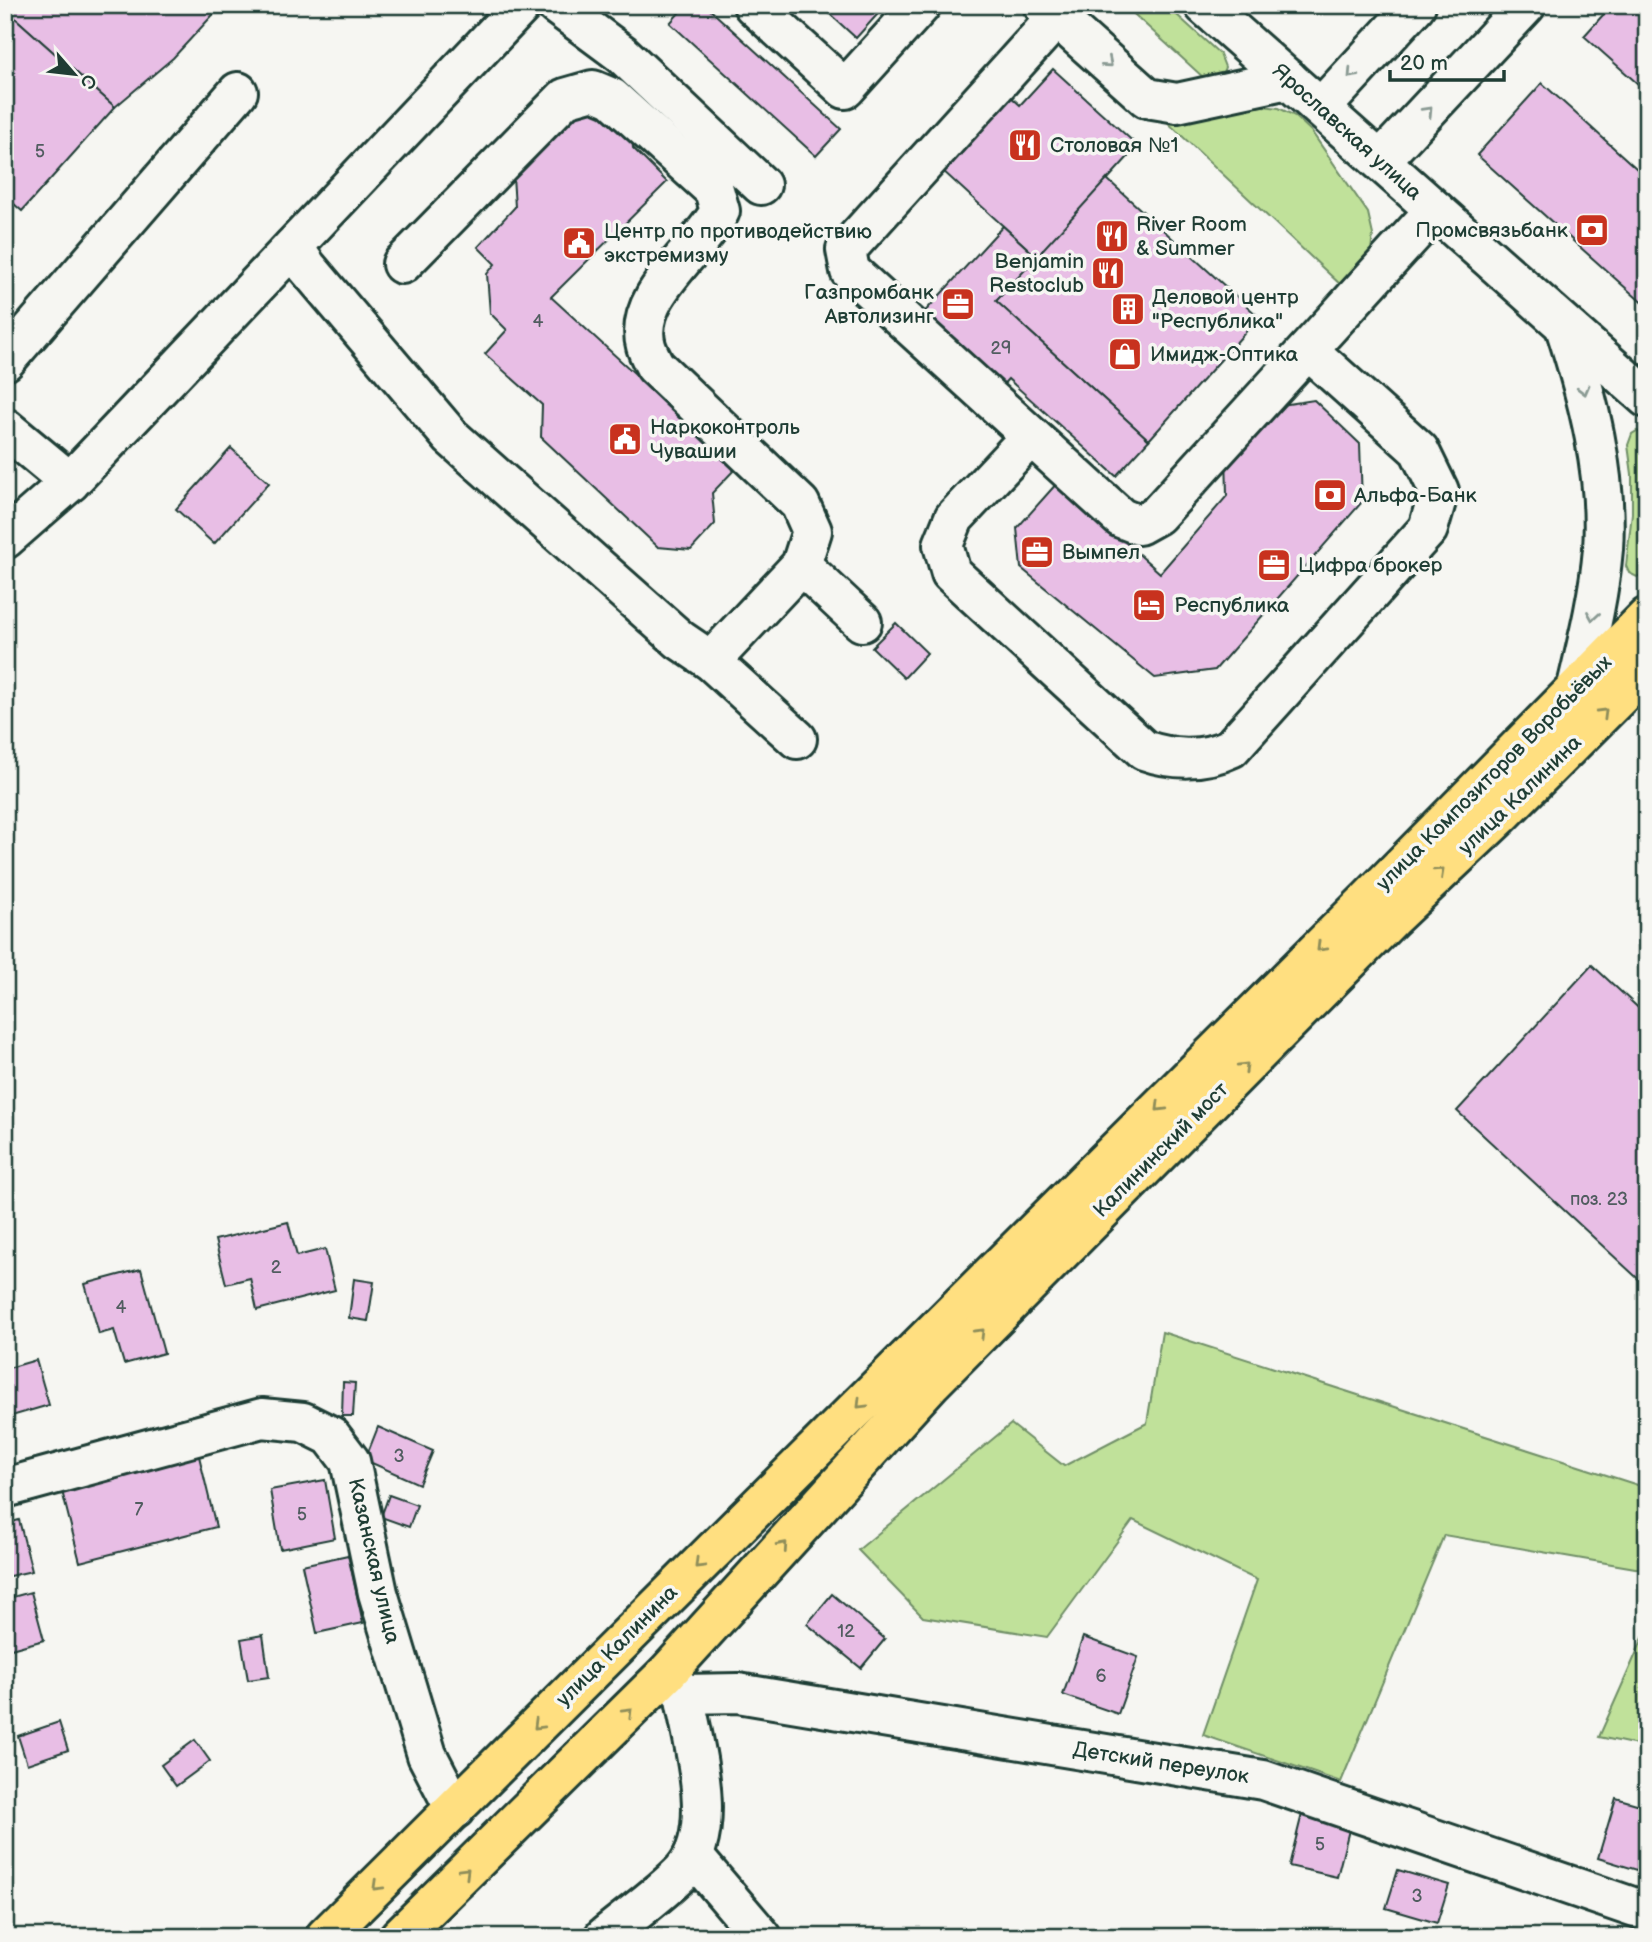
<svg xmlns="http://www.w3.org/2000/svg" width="1652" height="1942" viewBox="0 0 1652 1942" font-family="'Balsamiq Sans',sans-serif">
	<rect width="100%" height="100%" fill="#f6f6f2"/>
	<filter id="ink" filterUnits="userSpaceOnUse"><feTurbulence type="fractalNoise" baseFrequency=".0143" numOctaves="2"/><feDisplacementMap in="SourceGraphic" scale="14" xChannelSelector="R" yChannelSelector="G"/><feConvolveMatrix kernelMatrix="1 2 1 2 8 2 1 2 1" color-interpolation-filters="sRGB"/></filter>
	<g filter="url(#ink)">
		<!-- green -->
		<g fill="#c0e19a" stroke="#708f67" stroke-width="2">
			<polygon points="1124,5 1166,5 1220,54 1225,67 1222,75 1205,79"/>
			<polygon points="1255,105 1279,108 1295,116 1311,131 1368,213 1373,235 1371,250 1366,261 1342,286 1166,121"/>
			<polygon points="1637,431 1647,436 1647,572 1637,577 1629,573 1626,566 1632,513 1632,474 1628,445 1632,434"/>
			<polygon points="1162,1332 1647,1488 1647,1570 1444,1535 1341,1782 1203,1735 1257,1580 1133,1520 1047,1637 923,1617 858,1550 1011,1424 1064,1466 1147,1423"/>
			<polygon points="1647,1629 1647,1747 1599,1737"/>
		</g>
		<!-- building -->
		<g fill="#e8bee5" stroke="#1f3d34" stroke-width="2">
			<polygon points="5,5 222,5 173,58 115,107 5,9"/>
			<polygon points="686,5 705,5 841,129 816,156 670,23"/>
			<polygon points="820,5 886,5 856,38"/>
			<polygon points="1612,5 1647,5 1647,92 1584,36"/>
			<polygon points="5,9 115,107 22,211 5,196"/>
			<polygon points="1053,69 1138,146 1037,257 942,170 1009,95 1020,105"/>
			<polygon points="1542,83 1647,178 1647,307 1477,155"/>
			<polygon points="602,104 632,133 633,148 667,182 551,297 737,467 712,493 715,524 691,550 658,547 541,437 542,405 485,354 507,330 490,313 487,274 495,264 478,247 515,207 513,176 579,110"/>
			<polygon points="1107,179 1259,317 1149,440 996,301"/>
			<polygon points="1003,226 1037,257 996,301 1149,440 1116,476 1008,379 999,389 920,317"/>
			<polygon points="1314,400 1360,444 1362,502 1215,670 1155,678 1021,568 1017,528 1058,482 1160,573 1227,496 1226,450 1262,408"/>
			<polygon points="231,448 269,483 214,544 176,509"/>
			<polygon points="896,623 927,653 904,678 872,647"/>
			<polygon points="1592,965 1647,1016 1647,1287 1457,1111"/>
			<polygon points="288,1222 297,1256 325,1249 335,1290 257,1310 250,1278 226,1284 215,1240"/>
			<polygon points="141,1269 164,1353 124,1364 114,1330 99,1334 85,1284"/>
			<polygon points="354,1279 374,1282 368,1321 349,1318"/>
			<polygon points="36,1360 49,1405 5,1418 5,1369"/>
			<polygon points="343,1382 355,1383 353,1416 342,1416"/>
			<polygon points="378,1427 433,1451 419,1484 365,1460"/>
			<polygon points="199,1456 216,1527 80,1562 62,1491"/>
			<polygon points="325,1480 335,1538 280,1549 270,1490"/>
			<polygon points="389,1495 417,1505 409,1527 381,1517"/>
			<polygon points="19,1520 32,1571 5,1577 5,1524"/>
			<polygon points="348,1555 363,1623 317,1633 302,1565"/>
			<polygon points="31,1592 44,1640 11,1649 5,1631 5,1599"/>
			<polygon points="832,1594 885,1639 861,1668 807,1624"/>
			<polygon points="263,1635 269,1677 248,1680 241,1639"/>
			<polygon points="1083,1637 1138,1657 1118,1714 1063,1695"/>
			<polygon points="59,1722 68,1750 27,1764 18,1736"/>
			<polygon points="195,1740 210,1761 176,1786 161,1765"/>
			<polygon points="1616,1798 1647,1807 1647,1873 1598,1858"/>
			<polygon points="1303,1810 1351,1822 1337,1877 1289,1866"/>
			<polygon points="1398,1870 1449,1885 1437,1923 1386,1908"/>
		</g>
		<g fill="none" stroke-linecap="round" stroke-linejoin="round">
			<!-- minor casing -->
			<g stroke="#1f3d34" stroke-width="44">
				<g id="minor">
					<polyline points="556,5 622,54 761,185"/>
					<polyline points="753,5 845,89 921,5"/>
					<polyline points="1043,5 1147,98 1177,103 1288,79"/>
					<polyline points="1068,5 846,250 850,271 1121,518 1139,525 1157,515 1435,210"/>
					<polyline points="1204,5 1647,398"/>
					<polyline points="1321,108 1416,5"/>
					<polyline points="1381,160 1526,5"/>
					<polyline points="293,247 307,267 451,437 680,640 711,661 797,739"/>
					<path d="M402,264L565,98L593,90L612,98L714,190L720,211C699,251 632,296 646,346C648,353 652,360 655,366L800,504L812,531L801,565L711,661"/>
					<path d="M1565,327C1588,398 1608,473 1603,549C1599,597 1587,644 1576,691"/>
					<polyline points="5,361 238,92"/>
					<polyline points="5,428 70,482"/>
					<path d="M1031,436L954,518L943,545L951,573L1144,750C1172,760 1204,761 1231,748L1428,529L1439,491L1419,450L1308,350"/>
					<polyline points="5,539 70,482 522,5"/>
					<polyline points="801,565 862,622"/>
					<polyline points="5,1488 262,1418 303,1422 331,1436 350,1461 378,1593 427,1755 455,1809"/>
					<polyline points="666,1674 684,1694 738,1693 1263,1780 1647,1912"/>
					<polyline points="693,1856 762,1937"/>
					<path d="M604,1937C628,1917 662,1893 683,1871C720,1830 693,1744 684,1694"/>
				</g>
			</g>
			<!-- major casing -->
			<g stroke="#1f3d34" stroke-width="44">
				<g id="major">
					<polyline points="325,1937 1369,899 1647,617"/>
					<polyline points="399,1937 666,1674 932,1382 1391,919 1500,816 1647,669"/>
				</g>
			</g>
			<!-- minor -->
			<use href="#minor" stroke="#f6f6f2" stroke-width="38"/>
			<!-- major -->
			<use href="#major" stroke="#ffdf80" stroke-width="38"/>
		</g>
		<!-- one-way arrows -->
		<defs><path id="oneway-chevron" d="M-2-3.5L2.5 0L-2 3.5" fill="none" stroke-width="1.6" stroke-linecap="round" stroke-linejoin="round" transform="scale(1.75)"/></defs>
		<g stroke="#8a9a93">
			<use href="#oneway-chevron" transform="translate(1108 63) rotate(41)"/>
			<use href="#oneway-chevron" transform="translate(1352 74) rotate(133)"/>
			<use href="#oneway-chevron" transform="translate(1428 111) rotate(-47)"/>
			<use href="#oneway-chevron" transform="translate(1584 390) rotate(75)"/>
			<use href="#oneway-chevron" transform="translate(1593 616) rotate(99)"/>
		</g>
		<g stroke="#8f8e5a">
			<use href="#oneway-chevron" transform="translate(1603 713) rotate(-45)"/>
			<use href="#oneway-chevron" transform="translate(1440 872) rotate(-43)"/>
			<use href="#oneway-chevron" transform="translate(1321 947) rotate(135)"/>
			<use href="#oneway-chevron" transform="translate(1244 1067) rotate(-45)"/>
			<use href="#oneway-chevron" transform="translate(1160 1107) rotate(135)"/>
			<use href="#oneway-chevron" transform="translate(980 1333) rotate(-45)"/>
			<use href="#oneway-chevron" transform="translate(861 1404) rotate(135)"/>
			<use href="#oneway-chevron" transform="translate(783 1546) rotate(-48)"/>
			<use href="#oneway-chevron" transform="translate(699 1564) rotate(135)"/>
			<use href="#oneway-chevron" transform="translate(628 1712) rotate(-45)"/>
			<use href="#oneway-chevron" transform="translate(538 1725) rotate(135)"/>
			<use href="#oneway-chevron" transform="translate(465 1872) rotate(-45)"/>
			<use href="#oneway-chevron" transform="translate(377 1886) rotate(136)"/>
		</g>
	</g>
	<!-- icons -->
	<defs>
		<g id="restaurant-square" transform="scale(1.75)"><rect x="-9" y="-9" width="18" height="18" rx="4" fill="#c8321e" stroke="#f6f6f2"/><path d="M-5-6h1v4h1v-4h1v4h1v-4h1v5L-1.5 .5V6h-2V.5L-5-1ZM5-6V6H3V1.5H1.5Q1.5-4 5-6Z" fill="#fff"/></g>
		<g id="bank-square" transform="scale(1.75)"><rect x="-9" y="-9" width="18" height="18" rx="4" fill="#c8321e" stroke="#f6f6f2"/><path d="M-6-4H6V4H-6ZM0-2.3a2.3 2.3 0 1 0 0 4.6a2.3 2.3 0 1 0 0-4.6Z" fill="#fff"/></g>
		<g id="civic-square" transform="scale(1.75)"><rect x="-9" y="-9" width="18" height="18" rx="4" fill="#c8321e" stroke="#f6f6f2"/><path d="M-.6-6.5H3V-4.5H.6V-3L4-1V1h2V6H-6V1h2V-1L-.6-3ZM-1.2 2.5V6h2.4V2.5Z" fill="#fff"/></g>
		<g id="office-square" transform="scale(1.75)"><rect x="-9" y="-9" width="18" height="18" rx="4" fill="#c8321e" stroke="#f6f6f2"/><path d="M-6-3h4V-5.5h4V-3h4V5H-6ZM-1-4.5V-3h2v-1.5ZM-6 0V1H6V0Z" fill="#fff"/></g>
		<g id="building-square" transform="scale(1.75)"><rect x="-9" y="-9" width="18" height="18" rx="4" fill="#c8321e" stroke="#f6f6f2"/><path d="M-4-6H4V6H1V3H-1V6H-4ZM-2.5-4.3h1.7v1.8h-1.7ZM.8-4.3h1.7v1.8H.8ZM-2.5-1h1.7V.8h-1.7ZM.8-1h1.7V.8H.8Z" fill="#fff"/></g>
		<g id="shop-square" transform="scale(1.75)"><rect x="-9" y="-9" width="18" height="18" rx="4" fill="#c8321e" stroke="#f6f6f2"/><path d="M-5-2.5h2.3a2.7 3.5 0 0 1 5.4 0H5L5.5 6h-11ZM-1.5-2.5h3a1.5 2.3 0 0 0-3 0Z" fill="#fff"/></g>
		<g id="hotel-square" transform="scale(1.75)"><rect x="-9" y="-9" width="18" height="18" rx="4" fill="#c8321e" stroke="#f6f6f2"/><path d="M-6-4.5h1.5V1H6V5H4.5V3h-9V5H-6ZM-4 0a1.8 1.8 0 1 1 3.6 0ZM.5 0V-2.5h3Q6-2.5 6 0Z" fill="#fff"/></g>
	</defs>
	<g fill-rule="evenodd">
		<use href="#restaurant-square" x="1025" y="145"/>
		<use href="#bank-square" x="1592" y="230"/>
		<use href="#restaurant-square" x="1112" y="236"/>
		<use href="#civic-square" x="579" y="243"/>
		<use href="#restaurant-square" x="1108" y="273"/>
		<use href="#office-square" x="958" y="304"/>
		<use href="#building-square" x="1128" y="309"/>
		<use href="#shop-square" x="1125" y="354"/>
		<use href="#civic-square" x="625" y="439"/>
		<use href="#bank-square" x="1330" y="495"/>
		<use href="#office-square" x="1037" y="552"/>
		<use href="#office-square" x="1274" y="565"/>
		<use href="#hotel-square" x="1149" y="605"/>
	</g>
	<g text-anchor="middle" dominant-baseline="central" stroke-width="7" stroke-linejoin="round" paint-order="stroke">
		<!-- number labels -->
		<g font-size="18" fill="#515d60">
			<text x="40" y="151">5</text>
			<text x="538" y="321">4</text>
			<text x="1001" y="348">29</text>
			<text x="1599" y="1199">поз. 23</text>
			<text x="276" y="1267">2</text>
			<text x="121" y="1307">4</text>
			<text x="399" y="1456">3</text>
			<text x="139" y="1509">7</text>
			<text x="302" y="1514">5</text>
			<text x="846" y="1631">12</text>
			<text x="1101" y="1676">6</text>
			<text x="1320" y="1844">5</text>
			<text x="1417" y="1896">3</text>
		</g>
		<!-- street labels -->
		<g font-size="21" fill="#1f3d34" stroke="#f6f6f2">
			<text transform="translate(1347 132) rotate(42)">Ярославская улица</text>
			<text transform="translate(1494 773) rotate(-45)">улица Композиторов Воробьёвых</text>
			<text transform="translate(1520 795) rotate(-44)">улица Калинина</text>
			<text transform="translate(1161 1150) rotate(-45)">Калининский мост</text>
			<text transform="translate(374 1561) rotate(77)">Казанская улица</text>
			<text transform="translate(617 1646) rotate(-45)">улица Калинина</text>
			<text transform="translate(1161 1763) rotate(9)">Детский переулок</text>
		</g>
		<!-- poi labels -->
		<g font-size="21" fill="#1f3d34" stroke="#f6f6f2" text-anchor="start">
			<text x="1050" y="145">Столовая №1</text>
			<text x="1136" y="224">River Room<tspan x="1136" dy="24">&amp; Summer</tspan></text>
			<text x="1568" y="230" text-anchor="end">Промсвязьбанк</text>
			<text x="604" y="231">Центр по противодействию<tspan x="604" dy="24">экстремизму</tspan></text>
			<text x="1084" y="261" text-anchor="end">Benjamin<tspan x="1084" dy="24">Restoclub</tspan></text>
			<text x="934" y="292" text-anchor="end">Газпромбанк<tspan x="934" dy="24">Автолизинг</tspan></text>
			<text x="1152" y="297">Деловой центр<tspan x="1152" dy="24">"Республика"</tspan></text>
			<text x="1150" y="354">Имидж-Оптика</text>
			<text x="650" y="427">Наркоконтроль<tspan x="650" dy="24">Чувашии</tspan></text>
			<text x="1354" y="495">Альфа-Банк</text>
			<text x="1062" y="552">Вымпел</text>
			<text x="1298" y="565">Цифра брокер</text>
			<text x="1174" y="605">Республика</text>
		</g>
	</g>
	<!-- margin -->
	<rect width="1652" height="1942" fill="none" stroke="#f6f6f2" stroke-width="28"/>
	<rect x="14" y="14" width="1624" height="1914" fill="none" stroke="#1f3d34" stroke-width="2.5" filter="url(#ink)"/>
	<!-- north arrow -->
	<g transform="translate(74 74) rotate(118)" stroke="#f6f6f2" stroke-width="5" paint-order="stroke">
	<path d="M0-5L12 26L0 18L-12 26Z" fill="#1f3d34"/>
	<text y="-10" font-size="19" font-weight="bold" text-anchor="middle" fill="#1f3d34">С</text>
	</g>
	<!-- scale -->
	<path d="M1390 70v10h114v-10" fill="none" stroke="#1f3d34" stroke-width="3.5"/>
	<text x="1400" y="70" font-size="21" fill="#1f3d34" stroke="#f6f6f2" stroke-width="5" paint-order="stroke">20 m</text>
</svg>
